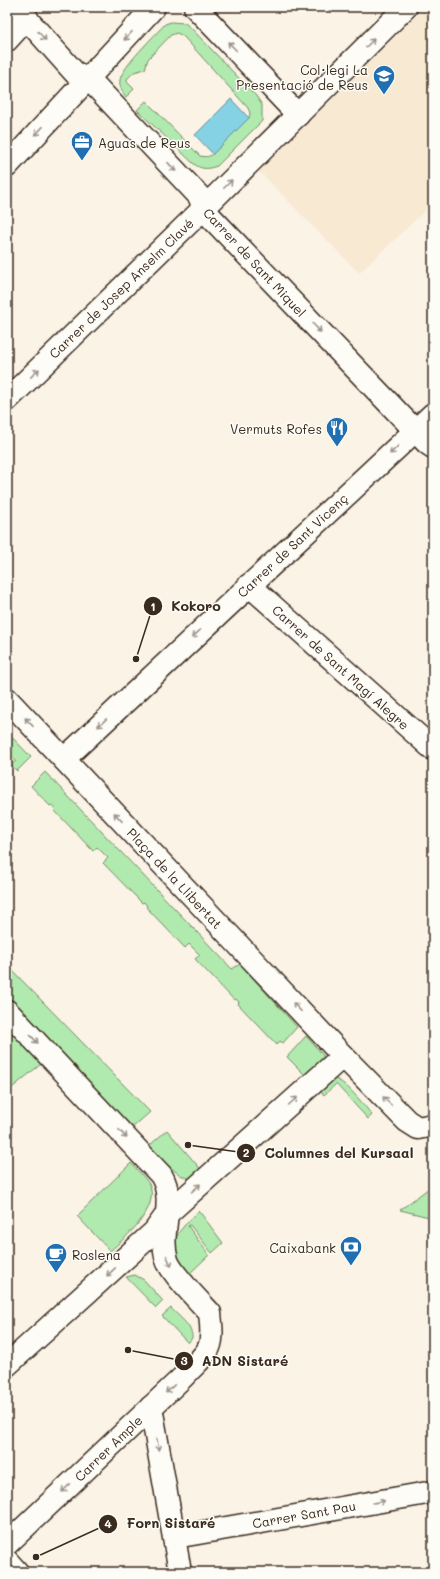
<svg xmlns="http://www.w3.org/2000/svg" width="440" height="1579" viewBox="0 0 440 1579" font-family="Mali,sans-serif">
	<rect width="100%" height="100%" fill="#faf3e6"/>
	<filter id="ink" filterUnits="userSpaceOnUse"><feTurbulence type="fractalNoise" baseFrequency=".025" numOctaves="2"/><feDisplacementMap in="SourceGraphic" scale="8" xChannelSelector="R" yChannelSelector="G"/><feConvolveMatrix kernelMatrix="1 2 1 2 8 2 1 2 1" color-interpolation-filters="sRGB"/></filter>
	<g filter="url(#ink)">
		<!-- built -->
		<polygon fill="#f7e9d2" points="425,7 433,7 433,203 359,273 259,171"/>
		<!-- green -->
		<g fill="#b0eaae" stroke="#768a66">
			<path d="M171,22L185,23L192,29L256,96L262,105V121L217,166C208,169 202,170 194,164L137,110L146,101L200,156C206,157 209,157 213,154L249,118L250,113L248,108L183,36L177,33L171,35L148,59L145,69L134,72L127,79V82L134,89L126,97C122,91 119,87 120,80C121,68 156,34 165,24Z"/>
			<polygon points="7,732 31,757 17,771 11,765 16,761 7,752"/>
			<polygon points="45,772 232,969 240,964 297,1027 283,1043 280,1041 277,1045 238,1004 239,1002 236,999 234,1000 195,959 200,955 189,944 185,948 146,907 147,906 144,902 142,903 103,863 108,858 97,847 93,851 54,810 55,809 52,805 50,806 31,786"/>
			<polygon points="7,965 150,1112 132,1128 7,999"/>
			<polygon points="7,1025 41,1064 7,1092"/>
			<polygon points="306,1036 323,1055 323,1063 311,1081 287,1057"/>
			<path d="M332,1078C345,1080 363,1104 372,1115L368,1119L336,1084L324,1095L315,1086Z"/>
			<path d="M167,1130L204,1173C201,1175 196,1178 192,1178C178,1180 159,1155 149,1146Z"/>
			<path d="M131,1163C136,1169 145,1177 149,1184C161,1208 125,1238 110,1251L77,1216Z"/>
			<polygon points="433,1185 433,1218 400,1210"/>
			<path d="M199,1211L223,1243L212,1253L190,1225L188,1226L209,1255L188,1275C167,1241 172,1237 199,1211Z"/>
			<polygon points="135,1275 144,1280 163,1301 156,1308 126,1277"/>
			<path d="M171,1308C178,1316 193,1326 192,1338L188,1343L162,1316Z"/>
		</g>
		<!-- water -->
		<polygon fill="#84d2e3" stroke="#678f94" points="231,99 249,118 213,154 195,135"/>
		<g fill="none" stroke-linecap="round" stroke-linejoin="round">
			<!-- minor casing -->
			<g stroke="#3b2a1e" stroke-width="25">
				<g id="minor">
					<polyline points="16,7 75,73 88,78 200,197 203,209 427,443 433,447"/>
					<polyline points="195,7 298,115"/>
					<polyline points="7,40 27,18"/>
					<polyline points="7,166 154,7"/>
					<polyline points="7,400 203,209 406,7"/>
					<polyline points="249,585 433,749"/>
					<polyline points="7,699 343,1056 407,1121 418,1128 433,1125"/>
					<polyline points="64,759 433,414"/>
					<path d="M7,1011L161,1175C177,1201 158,1232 167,1260C171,1273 200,1302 210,1313C211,1324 214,1341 207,1351C201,1360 191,1368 183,1377L7,1544"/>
					<polyline points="7,1365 154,1232 167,1214 343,1056"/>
					<polyline points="151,1407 180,1572"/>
					<polyline points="175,1537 433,1492"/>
					<polyline points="7,1561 17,1572"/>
				</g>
			</g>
			<!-- minor -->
			<use href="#minor" stroke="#fdfcf7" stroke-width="22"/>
		</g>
		<!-- one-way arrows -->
		<defs><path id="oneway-shaft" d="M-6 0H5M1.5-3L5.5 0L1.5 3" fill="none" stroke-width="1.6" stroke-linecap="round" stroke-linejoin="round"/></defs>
		<g stroke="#9c938a">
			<use href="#oneway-shaft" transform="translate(42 36) rotate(48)"/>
			<use href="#oneway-shaft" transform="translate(128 36) rotate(133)"/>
			<use href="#oneway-shaft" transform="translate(370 43) rotate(-45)"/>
			<use href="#oneway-shaft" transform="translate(232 46) rotate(-134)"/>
			<use href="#oneway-shaft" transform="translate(39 131) rotate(133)"/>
			<use href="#oneway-shaft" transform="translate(172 167) rotate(47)"/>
			<use href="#oneway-shaft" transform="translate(228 184) rotate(-45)"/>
			<use href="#oneway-shaft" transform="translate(317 328) rotate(46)"/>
			<use href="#oneway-shaft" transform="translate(35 373) rotate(-44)"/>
			<use href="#oneway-shaft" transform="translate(394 450) rotate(137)"/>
			<use href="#oneway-shaft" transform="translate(196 634) rotate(137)"/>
			<use href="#oneway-shaft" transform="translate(29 722) rotate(-133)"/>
			<use href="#oneway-shaft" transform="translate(102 723) rotate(137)"/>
			<use href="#oneway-shaft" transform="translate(118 817) rotate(-133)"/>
			<use href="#oneway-shaft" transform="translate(297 1007) rotate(-133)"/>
			<use href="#oneway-shaft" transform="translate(34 1039) rotate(47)"/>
			<use href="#oneway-shaft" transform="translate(293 1101) rotate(-42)"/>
			<use href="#oneway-shaft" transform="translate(387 1101) rotate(-134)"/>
			<use href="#oneway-shaft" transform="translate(123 1134) rotate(47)"/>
			<use href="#oneway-shaft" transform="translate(196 1188) rotate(-42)"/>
			<use href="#oneway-shaft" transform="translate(169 1261) rotate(67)"/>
			<use href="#oneway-shaft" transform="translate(111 1272) rotate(137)"/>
			<use href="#oneway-shaft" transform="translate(170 1389) rotate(137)"/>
			<use href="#oneway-shaft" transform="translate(158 1445) rotate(80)"/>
			<use href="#oneway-shaft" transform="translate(66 1488) rotate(136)"/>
			<use href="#oneway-shaft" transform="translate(379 1502) rotate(-10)"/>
		</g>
	</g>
	<!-- icons -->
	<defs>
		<g id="school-pin" transform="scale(1.15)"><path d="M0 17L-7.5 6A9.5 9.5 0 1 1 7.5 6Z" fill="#1f6fb2" stroke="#fdfcf7"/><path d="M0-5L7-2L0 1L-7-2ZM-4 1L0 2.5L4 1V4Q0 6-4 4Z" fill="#fff"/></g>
		<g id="office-pin" transform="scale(1.15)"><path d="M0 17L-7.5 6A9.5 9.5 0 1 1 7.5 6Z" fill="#1f6fb2" stroke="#fdfcf7"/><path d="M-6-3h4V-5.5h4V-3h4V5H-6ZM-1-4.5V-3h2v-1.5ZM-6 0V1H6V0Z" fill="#fff"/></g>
		<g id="restaurant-pin" transform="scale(1.15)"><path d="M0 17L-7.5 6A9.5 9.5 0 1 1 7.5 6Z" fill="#1f6fb2" stroke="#fdfcf7"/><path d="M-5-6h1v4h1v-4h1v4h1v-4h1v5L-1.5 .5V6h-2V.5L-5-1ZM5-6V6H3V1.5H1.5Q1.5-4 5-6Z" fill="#fff"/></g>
		<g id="bank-pin" transform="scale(1.15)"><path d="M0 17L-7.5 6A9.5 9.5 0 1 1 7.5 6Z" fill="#1f6fb2" stroke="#fdfcf7"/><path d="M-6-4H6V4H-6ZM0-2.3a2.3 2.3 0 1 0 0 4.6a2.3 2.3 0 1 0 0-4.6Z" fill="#fff"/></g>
		<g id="cafe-pin" transform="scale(1.15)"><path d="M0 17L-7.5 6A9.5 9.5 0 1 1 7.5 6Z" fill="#1f6fb2" stroke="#fdfcf7"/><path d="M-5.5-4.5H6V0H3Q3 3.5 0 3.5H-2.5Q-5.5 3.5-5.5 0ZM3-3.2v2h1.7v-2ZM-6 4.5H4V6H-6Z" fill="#fff"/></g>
	</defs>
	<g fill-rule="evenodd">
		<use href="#school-pin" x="384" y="76"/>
		<use href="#office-pin" x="82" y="142"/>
		<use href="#restaurant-pin" x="337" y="428"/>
		<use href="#bank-pin" x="351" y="1247"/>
		<use href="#cafe-pin" x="56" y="1254"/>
	</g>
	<g text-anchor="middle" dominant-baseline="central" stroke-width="3" stroke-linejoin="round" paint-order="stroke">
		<!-- poi labels -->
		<g font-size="13" fill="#3b2a1e" stroke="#fdfcf7" text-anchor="end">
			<text x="368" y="69">Col·legi La<tspan x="368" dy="15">Presentació de Reus</tspan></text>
			<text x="98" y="142" text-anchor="start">Aguas de Reus</text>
			<text x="322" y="428">Vermuts Rofes</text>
			<text x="336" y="1247">Caixabank</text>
			<text x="72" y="1254" text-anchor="start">Roslena</text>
		</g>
		<!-- street labels -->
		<g font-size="13" fill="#3b2a1e" stroke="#fdfcf7">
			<text transform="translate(255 262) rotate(47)">Carrer de Sant Miquel</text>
			<text transform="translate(121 288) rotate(-44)">Carrer de Josep Anselm Clavé</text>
			<text transform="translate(292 545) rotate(-43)">Carrer de Sant Vicenç</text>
			<text transform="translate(341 667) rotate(42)">Carrer de Sant Magí Alegre</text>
			<text transform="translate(175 878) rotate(47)">Plaça de la Llibertat</text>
			<text transform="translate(108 1448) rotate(-44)">Carrer Ample</text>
			<text transform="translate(304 1514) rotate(-10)">Carrer Sant Pau</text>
		</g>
	</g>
	<!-- callouts -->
	<path fill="none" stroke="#3b2a1e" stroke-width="1.5" d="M136 659L153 606M188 1145L246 1153M128 1350L184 1361M36 1557L108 1524"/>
	<g fill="#3b2a1e" stroke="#fdfcf7" stroke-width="1.5">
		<circle cx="136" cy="659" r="4"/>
		<circle cx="188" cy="1145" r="4"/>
		<circle cx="128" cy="1350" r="4"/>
		<circle cx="36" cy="1557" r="4"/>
		<circle cx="153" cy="606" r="10"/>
		<circle cx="246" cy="1153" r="10"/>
		<circle cx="184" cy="1361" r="10"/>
		<circle cx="108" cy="1524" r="10"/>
	</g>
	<g font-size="12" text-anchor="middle" font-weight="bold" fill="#fff">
		<text x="153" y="611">1</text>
		<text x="246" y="1157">2</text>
		<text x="184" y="1365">3</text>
		<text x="108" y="1528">4</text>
	</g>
	<g font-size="14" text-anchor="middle" font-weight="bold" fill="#3b2a1e" stroke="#fdfcf7" stroke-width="3" stroke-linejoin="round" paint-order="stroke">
		<text x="196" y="611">Kokoro</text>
		<text x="339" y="1158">Columnes del Kursaal</text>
		<text x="245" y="1366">ADN Sistaré</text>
		<text x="171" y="1528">Forn Sistaré</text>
	</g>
	<!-- margin -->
	<rect width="440" height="1579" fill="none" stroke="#fdfcf7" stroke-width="24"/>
	<rect x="12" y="12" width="416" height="1555" fill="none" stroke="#3b2a1e" stroke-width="1.5" filter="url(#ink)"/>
</svg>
